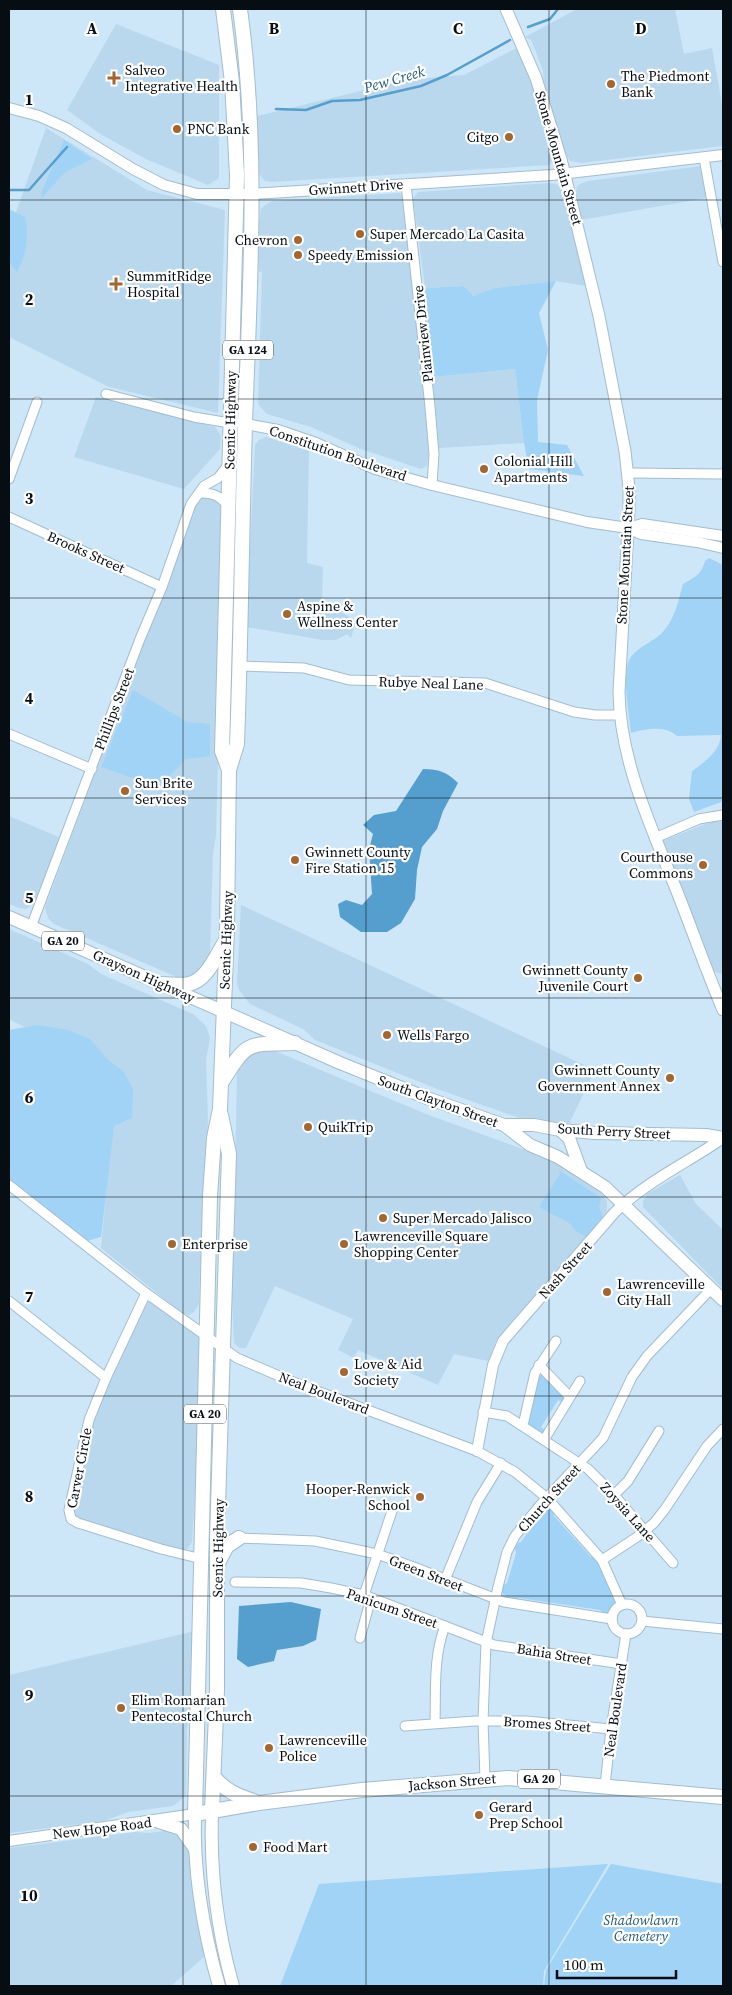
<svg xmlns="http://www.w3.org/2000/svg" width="732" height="1995" viewBox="0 0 732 1995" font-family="'Source Serif 4',serif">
	<rect width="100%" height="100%" fill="#cde6f8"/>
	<!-- built -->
	<g fill="#b9d8ee">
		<polygon points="577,9 675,9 684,54 712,48 723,110 723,146 581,163 570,161 567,156 545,92 543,71 536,52 531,40 525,37"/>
		<polygon points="116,24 219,65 219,178 208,185 146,159 102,135 67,110"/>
		<polygon points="519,47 532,85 554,155 553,159 550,165 271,182 265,181 258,173 254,117 405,80 464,75"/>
		<polygon points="46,128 147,190 225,210 218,413 109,387 9,337 9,232"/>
		<polygon points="701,166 706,198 581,220 576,191 577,186 580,184 588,181"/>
		<polygon points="549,183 556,184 561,188 564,193 587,286 556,281 495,288 473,296 464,286 425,288 413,198 418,192"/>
		<polygon points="400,193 404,200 429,449 427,466 421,469 361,449 311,427 267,414 258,404 262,272 259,272 259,222 261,209 265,205 272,201"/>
		<polygon points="515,369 524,443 439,448 432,377"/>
		<polygon points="96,397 215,427 221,436 220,449 184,489 74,457"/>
		<polygon points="266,437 309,451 307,563 323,567 322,600 356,621 351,638 347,634 336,640 323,640 246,627 255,445 259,440"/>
		<polygon points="211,495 222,503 220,674 216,690 215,706 219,724 216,835 213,853 210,954 209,961 192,978 179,978 54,924 48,918 45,908 190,515 199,500 205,496"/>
		<polygon points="9,816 61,838 36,902 26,909 19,908 9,904"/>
		<polygon points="718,819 723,819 723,974 712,971 662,841"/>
		<polygon points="241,905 595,1070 568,1126 525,1120 440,1090 315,1040 303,1029 250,1004 239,990 237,983"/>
		<polygon points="9,929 88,964 101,974 193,1014 206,1026 210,1038 206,1060 208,1122 204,1238 200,1265 199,1304 194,1312 189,1315 183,1314 101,1248 117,1074 9,1019"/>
		<polygon points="268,1048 426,1114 542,1156 564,1167 603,1195 607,1201 607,1211 593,1227 585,1240 497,1339 488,1361 454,1354 438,1385 358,1350 354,1358 338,1350 353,1319 275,1286 246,1348 240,1348 234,1343 230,1253 234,1239 237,1065 241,1058"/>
		<polygon points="680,1175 696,1204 723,1230 723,1289 643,1207 643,1201 647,1194"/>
		<polygon points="149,1301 201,1337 200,1454 195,1489 192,1542 187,1549 181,1550 82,1521 76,1518 73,1511 87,1444 105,1386 146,1303"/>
		<polygon points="195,1631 193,1694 187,1729 186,1794 184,1797 173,1806 128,1812 104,1821 9,1833 9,1675"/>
		<polygon points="170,1830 178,1832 188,1842 205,1956 171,1986 9,1986 9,1848 135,1832 149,1833"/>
	</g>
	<!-- green -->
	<g fill="#a0d3f6">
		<polygon points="64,140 92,159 64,173 41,199 42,191"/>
		<path d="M9,209L25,217C29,238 27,253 17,272L9,262Z"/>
		<polygon points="556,281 539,313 548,350 537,400 538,442 567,445 584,476 529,469 524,443 515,369 432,377 425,288 464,286 473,296 495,288"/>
		<path d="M709,558L723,565V798L721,802L694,812L689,799L692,771C704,763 720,751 721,735L677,736C664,725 646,729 631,733C629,715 623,680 628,663C633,648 652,643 662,633C675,619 678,602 683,584C694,578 702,574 705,561Z"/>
		<polygon points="133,690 187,722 210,724 210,756 186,759 166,780 153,785 101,767"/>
		<polygon points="37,1025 68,1030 90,1039 107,1059 123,1071 133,1089 132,1118 114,1126 101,1237 87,1241 9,1180 9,1030"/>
		<polygon points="559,1170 601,1198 599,1208 603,1216 587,1237 574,1230 571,1224 539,1207 560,1174"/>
		<polygon points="541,1375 546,1376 566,1398 563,1403 558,1400 541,1427 546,1431 542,1436 527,1425 537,1379"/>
		<polygon points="544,1508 549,1508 554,1511 554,1516 591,1557 595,1557 604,1568 612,1595 617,1596 618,1604 610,1613 603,1613 600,1610 519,1598 516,1600 507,1597 503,1594 502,1586 507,1583 516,1553 515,1548 517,1544 521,1542 539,1517 539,1512"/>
		<polygon points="608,1864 544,1971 543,1986 280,1986 319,1884"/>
		<polygon points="611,1864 723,1884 723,1986 544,1986 546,1970"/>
	</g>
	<!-- water -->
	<g fill="#559fcf">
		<path d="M423,769C439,769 447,772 458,783L443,811L437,829L422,847L417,870L415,899L401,923L387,932H361L340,917L338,904L346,900L362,905L372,894L369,849L373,834L363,825L374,815L396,811Z"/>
		<polygon points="291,1602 321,1609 316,1640 303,1646 277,1650 274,1661 248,1667 237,1659 239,1606"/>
	</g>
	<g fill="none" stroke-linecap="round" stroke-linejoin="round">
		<!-- stream -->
		<g stroke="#559fcf" stroke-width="2.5">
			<polyline points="528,27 550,19 558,9"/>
			<polyline points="276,109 306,110 332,101 360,100 421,86 447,75 510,40"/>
			<polyline points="9,190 29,190 67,147"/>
		</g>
		<!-- minor casing -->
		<g stroke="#a4bdce" stroke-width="11">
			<g id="minor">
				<polyline points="704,158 723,262"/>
				<polyline points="406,184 430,407 434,454 432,485"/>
				<polyline points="106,394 194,417 230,423"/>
				<polyline points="628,473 723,474"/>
				<polyline points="9,479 37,402"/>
				<path d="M201,493C214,493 220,496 228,506"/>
				<polyline points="9,517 162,587"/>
				<polyline points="240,666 304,668 349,680 485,683 574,712 595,715 619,715"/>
				<polyline points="9,734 92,769"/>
				<polyline points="655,838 699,819 723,815"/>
				<polyline points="31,927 140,639 162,587 191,504 204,486 218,478 229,464"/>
				<polyline points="9,1185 146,1293 237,1358 298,1384 477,1451 515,1472 547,1498 602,1560 622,1605"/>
				<polyline points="146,1293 106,1378 89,1420 69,1510 71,1519 78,1523 161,1549 202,1559"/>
				<polyline points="9,1301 106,1378"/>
				<polyline points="539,1365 570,1397"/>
				<polyline points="483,1412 507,1416 588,1469 614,1495 673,1563"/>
				<polyline points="523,1425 535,1373 556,1341"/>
				<polyline points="544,1440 580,1381"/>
				<polyline points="614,1495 628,1481 659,1431"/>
				<polyline points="239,1538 315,1541 344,1547 377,1554 411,1566 504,1602 612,1619"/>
				<polyline points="602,1560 637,1537 654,1523 665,1509 707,1446 723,1429"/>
				<polyline points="445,1580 477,1502 501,1463"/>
				<polyline points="235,1582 301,1583 331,1588 364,1595 494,1645 622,1664"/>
				<polyline points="364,1595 392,1511"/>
				<circle cx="627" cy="1619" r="15"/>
				<polyline points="642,1621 723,1629"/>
				<polyline points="360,1638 371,1598"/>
				<path d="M435,1723C436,1691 433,1657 445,1626"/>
				<polyline points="405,1726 475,1721 526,1721 611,1729"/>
				<polyline points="485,1779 483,1721 486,1643 498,1587 507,1552 515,1536 541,1504 603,1438 632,1377 647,1356 712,1288"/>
				<polyline points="605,1786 611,1729 626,1634"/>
			</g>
		</g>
		<!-- tertiary casing -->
		<g stroke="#a4bdce" stroke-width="12">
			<g id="tertiary">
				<polyline points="9,108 39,116 66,128 133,169 164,185 197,194 252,194 552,175 723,155"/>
				<polyline points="240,423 278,430 316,443 375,469 432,485 587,522 628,528 641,534 697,542 723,548"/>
				<polyline points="628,528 642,524 723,536"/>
				<path d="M477,1451L493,1365L503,1341L615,1212C647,1181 687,1163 723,1138"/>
				<polyline points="9,1841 195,1814"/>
			</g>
		</g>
		<!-- secondary casing -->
		<g stroke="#a4bdce" stroke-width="13">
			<path id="secondary" d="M506,9L536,78L561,159L599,316L625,451L629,488V511L619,692C620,761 651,826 676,889C692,929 706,970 723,1010"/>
		</g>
		<!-- primary casing -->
		<g stroke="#a4bdce" stroke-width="14">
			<g id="primary">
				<polyline points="9,917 340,1063 427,1098 504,1125 530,1145 558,1157 605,1187 723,1300"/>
				<polyline points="504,1125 534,1125 560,1130 595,1133 706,1135 723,1138"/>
				<polyline points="560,1130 569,1138 581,1171"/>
				<path d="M212,1811C210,1870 217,1930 233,1986"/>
				<path d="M195,1814C193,1873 203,1930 219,1986"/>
				<polyline points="156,1821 181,1829 195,1849"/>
			</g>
		</g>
		<!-- trunk casing -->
		<g stroke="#a4bdce" stroke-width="16">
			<g id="trunk">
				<polyline points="223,9 232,82 237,175 222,751 229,770"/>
				<path d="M240,9C259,146 250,285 245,423C242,530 241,637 237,744L229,770L227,928L220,1109L214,1138L210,1196L195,1814L259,1803L362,1790L508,1778L723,1797"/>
				<path d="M161,984C170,984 181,986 189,984C207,980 216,956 225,942"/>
				<path d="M221,1083C248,1041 245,1044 295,1043"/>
				<polyline points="219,1561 227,1546 239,1538"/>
				<path d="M214,1777C226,1792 239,1796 256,1802"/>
				<polyline points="212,1811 217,1690 217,1538 229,1154 221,1115"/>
			</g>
		</g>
		<!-- minor -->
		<use href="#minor" stroke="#fff" stroke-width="9"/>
		<!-- tertiary -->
		<use href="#tertiary" stroke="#fff" stroke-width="10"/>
		<!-- secondary -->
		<use href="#secondary" stroke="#fff" stroke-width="11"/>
		<!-- primary -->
		<use href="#primary" stroke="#fff" stroke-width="12"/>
		<!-- trunk -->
		<use href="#trunk" stroke="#fff" stroke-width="14"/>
	</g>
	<!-- grid -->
	<path fill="none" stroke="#060e14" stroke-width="1" stroke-opacity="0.55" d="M183,9V1986M366,9V1986M549,9V1986M9,200H723M9,399H723M9,598H723M9,798H723M9,998H723M9,1197H723M9,1396H723M9,1596H723M9,1796H723"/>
	<!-- markers -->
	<g fill="#a5662e" stroke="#fff" stroke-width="2">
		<path d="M111.5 70.5h5v5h5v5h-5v5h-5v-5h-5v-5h5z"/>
		<circle cx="611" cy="84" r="5"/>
		<circle cx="177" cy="129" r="5"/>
		<circle cx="509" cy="137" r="5"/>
		<circle cx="360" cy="234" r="5"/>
		<circle cx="298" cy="240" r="5"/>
		<circle cx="298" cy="255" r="5"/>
		<path d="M113.5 276.5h5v5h5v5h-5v5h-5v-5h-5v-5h5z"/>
		<circle cx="484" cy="469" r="5"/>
		<circle cx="287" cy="614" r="5"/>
		<circle cx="125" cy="791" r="5"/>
		<circle cx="295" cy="860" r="5"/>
		<circle cx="703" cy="865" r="5"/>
		<circle cx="638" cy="978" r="5"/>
		<circle cx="387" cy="1035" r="5"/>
		<circle cx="670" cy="1078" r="5"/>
		<circle cx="308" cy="1127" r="5"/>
		<circle cx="383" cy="1218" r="5"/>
		<circle cx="172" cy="1244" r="5"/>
		<circle cx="344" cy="1244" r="5"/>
		<circle cx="607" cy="1292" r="5"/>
		<circle cx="344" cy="1372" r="5"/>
		<circle cx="420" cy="1497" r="5"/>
		<circle cx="121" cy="1708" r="5"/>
		<circle cx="269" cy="1748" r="5"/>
		<circle cx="479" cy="1815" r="5"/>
		<circle cx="253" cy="1847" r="5"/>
	</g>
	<g text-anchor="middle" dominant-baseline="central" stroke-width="4.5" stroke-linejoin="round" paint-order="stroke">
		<!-- shield labels -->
		<g fill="#fff" stroke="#51565a" stroke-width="1">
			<rect x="223" y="340.5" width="50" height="19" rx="4"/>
			<rect x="42" y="931.5" width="42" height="19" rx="4"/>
			<rect x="184" y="1404.5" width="42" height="19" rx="4"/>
			<rect x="518" y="1769.5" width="42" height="19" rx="4"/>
		</g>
		<g font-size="12" font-weight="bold" fill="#060e14">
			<text x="248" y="350">GA 124</text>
			<text x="63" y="941">GA 20</text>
			<text x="205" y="1414">GA 20</text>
			<text x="539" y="1779">GA 20</text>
		</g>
		<!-- poi labels -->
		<g font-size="14" fill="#060e14" stroke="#fff" text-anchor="start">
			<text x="125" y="70">Salveo<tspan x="125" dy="16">Integrative Health</tspan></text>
			<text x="621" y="76">The Piedmont<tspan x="621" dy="16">Bank</tspan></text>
			<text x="187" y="129">PNC Bank</text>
			<text x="499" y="137" text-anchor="end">Citgo</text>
			<text x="370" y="234">Super Mercado La Casita</text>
			<text x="288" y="240" text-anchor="end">Chevron</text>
			<text x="308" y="255">Speedy Emission</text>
			<text x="127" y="276">SummitRidge<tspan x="127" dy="16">Hospital</tspan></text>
			<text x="494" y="461">Colonial Hill<tspan x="494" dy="16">Apartments</tspan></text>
			<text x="297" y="606">Aspine &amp;<tspan x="297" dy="16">Wellness Center</tspan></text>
			<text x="135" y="783">Sun Brite<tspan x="135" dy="16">Services</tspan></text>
			<text x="305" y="852">Gwinnett County<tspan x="305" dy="16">Fire Station 15</tspan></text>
			<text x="693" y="857" text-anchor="end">Courthouse<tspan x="693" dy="16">Commons</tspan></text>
			<text x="628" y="970" text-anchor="end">Gwinnett County<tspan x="628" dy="16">Juvenile Court</tspan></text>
			<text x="397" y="1035">Wells Fargo</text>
			<text x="660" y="1070" text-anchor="end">Gwinnett County<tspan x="660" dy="16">Government Annex</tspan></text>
			<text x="318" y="1127">QuikTrip</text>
			<text x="393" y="1218">Super Mercado Jalisco</text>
			<text x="354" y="1236">Lawrenceville Square<tspan x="354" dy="16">Shopping Center</tspan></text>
			<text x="182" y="1244">Enterprise</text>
			<text x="617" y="1284">Lawrenceville<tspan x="617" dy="16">City Hall</tspan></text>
			<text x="354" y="1364">Love &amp; Aid<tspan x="354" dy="16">Society</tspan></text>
			<text x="410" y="1489" text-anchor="end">Hooper-Renwick<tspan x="410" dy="16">School</tspan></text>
			<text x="131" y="1700">Elim Romarian<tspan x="131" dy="16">Pentecostal Church</tspan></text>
			<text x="279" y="1740">Lawrenceville<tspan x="279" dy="16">Police</tspan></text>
			<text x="489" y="1807">Gerard<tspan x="489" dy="16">Prep School</tspan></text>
			<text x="263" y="1847">Food Mart</text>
		</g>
		<!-- street labels -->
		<g font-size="14" fill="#060e14" stroke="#fff">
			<text transform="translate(559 158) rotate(74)">Stone Mountain Street</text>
			<text transform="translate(356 187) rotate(-4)">Gwinnett Drive</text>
			<text transform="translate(423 334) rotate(-96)">Plainview Drive</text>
			<text transform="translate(230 420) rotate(-89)">Scenic Highway</text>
			<text transform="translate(338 453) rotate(19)">Constitution Boulevard</text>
			<text transform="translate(86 552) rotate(24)">Brooks Street</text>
			<text transform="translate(625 555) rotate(-87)">Stone Mountain Street</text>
			<text transform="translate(431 683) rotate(2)">Rubye Neal Lane</text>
			<text transform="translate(114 709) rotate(-69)">Phillips Street</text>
			<text transform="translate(226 940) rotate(-88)">Scenic Highway</text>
			<text transform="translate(144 976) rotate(24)">Grayson Highway</text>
			<text transform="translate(438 1101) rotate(20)">South Clayton Street</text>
			<text transform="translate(614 1131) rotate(3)">South Perry Street</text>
			<text transform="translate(565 1270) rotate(-48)">Nash Street</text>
			<text transform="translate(324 1393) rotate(21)">Neal Boulevard</text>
			<text transform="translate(79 1468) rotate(-79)">Carver Circle</text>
			<text transform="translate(549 1498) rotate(-48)">Church Street</text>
			<text transform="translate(628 1512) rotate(48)">Zoysia Lane</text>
			<text transform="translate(218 1548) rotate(-89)">Scenic Highway</text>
			<text transform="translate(426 1573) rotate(21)">Green Street</text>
			<text transform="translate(392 1608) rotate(19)">Panicum Street</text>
			<text transform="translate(554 1654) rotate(9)">Bahia Street</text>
			<text transform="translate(615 1710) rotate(-82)">Neal Boulevard</text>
			<text transform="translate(547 1724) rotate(4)">Bromes Street</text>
			<text transform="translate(452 1782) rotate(-5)">Jackson Street</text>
			<text transform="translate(102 1828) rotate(-7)">New Hope Road</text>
		</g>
		<!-- park labels -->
		<g font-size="14" font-style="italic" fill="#255b7d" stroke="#fff">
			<text x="641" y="1920">Shadowlawn<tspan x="641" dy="16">Cemetery</tspan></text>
		</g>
		<!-- water labels -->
		<g font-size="15" font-style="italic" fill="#245a7c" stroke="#fff">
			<text transform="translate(394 79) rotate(-16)">Pew Creek</text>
		</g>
	</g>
	<g font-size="16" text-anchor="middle" font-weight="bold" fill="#060e14" stroke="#fff" stroke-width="4.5" stroke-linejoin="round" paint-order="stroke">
		<text x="92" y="34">A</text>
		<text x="274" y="34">B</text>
		<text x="458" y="34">C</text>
		<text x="641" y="34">D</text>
		<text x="29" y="105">1</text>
		<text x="29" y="305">2</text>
		<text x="29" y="504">3</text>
		<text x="29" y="704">4</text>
		<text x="29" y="903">5</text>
		<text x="29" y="1103">6</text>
		<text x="29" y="1302">7</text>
		<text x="29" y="1502">8</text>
		<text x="29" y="1701">9</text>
		<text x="29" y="1901">10</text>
	</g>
	<!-- border -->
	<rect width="732" height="1995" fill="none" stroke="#060e14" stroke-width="20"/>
	<!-- scale -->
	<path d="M557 1970v8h119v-8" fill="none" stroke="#060e14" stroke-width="2.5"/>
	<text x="564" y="1970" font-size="15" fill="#060e14" stroke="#ffffff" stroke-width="4" paint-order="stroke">100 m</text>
</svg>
